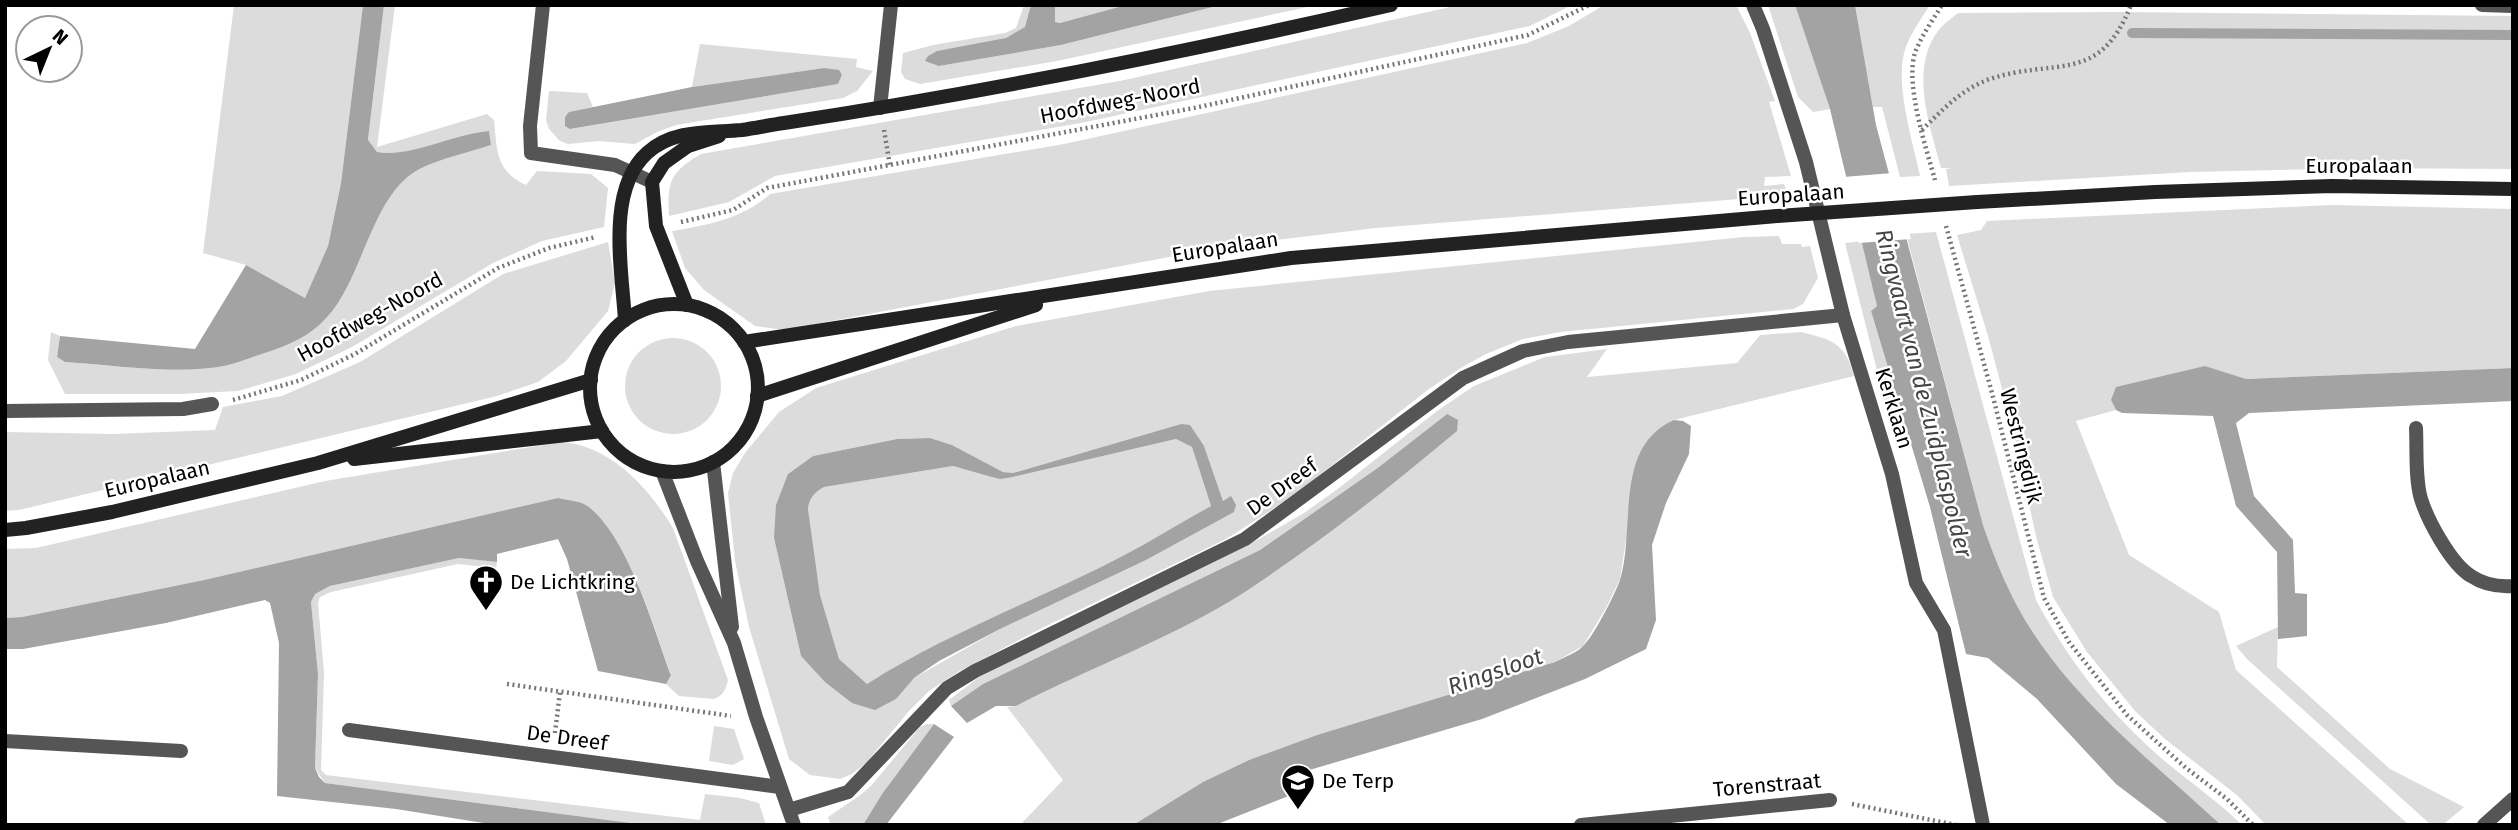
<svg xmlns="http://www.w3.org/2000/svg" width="2518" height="830" viewBox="0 0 2518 830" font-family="'Fira Sans',sans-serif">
	<rect width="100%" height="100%" fill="#fff"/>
	<!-- green -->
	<g fill="#dcdcdc" fill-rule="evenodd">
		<polygon points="234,5 363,5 341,183 328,246 305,298 246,265 203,253"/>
		<path d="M384,5H395L377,147L487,114L494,120C497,149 495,171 526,185L537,171L591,174L608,188L604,227L542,241L493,263L352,347L296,374L238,391L178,394H65L48,360L51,332L60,336L57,357L65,362C114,365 176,375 224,366C238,363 252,357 265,353C289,345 311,336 328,316C362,279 372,197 416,171C435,160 470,152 491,145L489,131C452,134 412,158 377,152L368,141Z"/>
		<path d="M1024,5H1031C1030,13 1030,21 1025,27C1011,43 958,47 937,51L939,66L1061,45L1221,5H1317L1057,61L920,84L905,79L901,72L903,53L933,45L1005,33L1016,28Z"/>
		<polygon points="1055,5 1126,5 1060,23 1055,22"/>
		<path d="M1459,5H1572L1530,26L1086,122L775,176L729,202L669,216C667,182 670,172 701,154L1120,81Z"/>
		<path d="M1604,5H1736L1750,33L1775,101L1769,102L1791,176L1765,177L1764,186L1784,184L1788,195L1376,228L1227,246L784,330L755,326L704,290L685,268L672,231C708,225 742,219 770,194L1064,144L1527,43L1569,26Z"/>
		<polygon points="1768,5 1795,5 1830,109 1813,112 1798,97"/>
		<path d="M1855,5H1930C1920,21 1906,39 1903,58C1897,90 1913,143 1920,176L1900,177L1882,107H1873Z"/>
		<path d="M2121,12L2513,16V169L2357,168L2190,172L1949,186L1946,169L1952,168H1941C1930,126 1909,70 1938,31C1943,24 1952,18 1958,13Z"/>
		<polygon points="700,44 857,59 856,67 873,71 857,91 843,98 676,125 657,132 635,144 598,141 568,144 560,141 549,129 546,120 549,91 587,93 593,107 569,112 571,129 838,84 842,75 824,68 692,87"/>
		<polygon points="2332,205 2513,209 2513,368 2245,379 2205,366 2111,400 2116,410 2076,421 2129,555 2219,612 2236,670 2409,825 2266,825 2238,796 2165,739 2135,711 2087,652 2053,597 2036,536 2013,430 1988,336 1957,235 1981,230 1987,221"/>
		<path d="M1936,232L2036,600C2066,656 2104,706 2151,749C2180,776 2214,797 2242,825H2221C2157,767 2084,710 2036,637C2013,604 1996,563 1983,525L1906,234Z"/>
		<path d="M1779,236L1782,244H1801L1802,247L1810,246L1818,278L1803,304L1793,309L1561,332L1523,339L1486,354L1464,366L1429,389L1289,499L1226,539L1042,628L958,672L929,691L909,711L866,763L852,774L840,779L810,775L789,759L749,627L735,561L728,493L733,473L745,453L779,412L816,388L1016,326L1209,291L1744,237ZM1181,424L1204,446L1223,501L1231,497L1144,561L1000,629L914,678L852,703L801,656L774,538L788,474L813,456L897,439L930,438L952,445L1003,472L1013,473Z"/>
		<polygon points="1863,241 1877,306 1871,311 1911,446 1897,450 1845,243"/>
		<polygon points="608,242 615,283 608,311 566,361 538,382 497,396 19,510 5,511 5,432 113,434 215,430 223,407 282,396 360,362 503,274"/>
		<path d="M1801,332C1833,340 1845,343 1854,376L1674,420L1626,540L1620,579L1606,608L1583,646L1555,662L1317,735L1249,760L1203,782L1133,825H1020L1063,780L1007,707L1016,706C1091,667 1173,638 1245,592C1319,543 1388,488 1456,431L1447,414L1379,467L1260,550L983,684L951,706L949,700L978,678L1049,640L1261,538L1304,513L1339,488L1437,411L1474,386L1545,357L1607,349L1587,377L1737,363L1760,335Z"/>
		<circle cx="673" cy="386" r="48"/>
		<path d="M1176,439L1192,447L1211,506C1176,526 1140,548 1103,566C1025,605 941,637 867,684L839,659L820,595L808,509C809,498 815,492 824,487L953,466L988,476L1013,477Z"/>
		<path d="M561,442C610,445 649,488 673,528L728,680C726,689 723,696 714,699L679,696L666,684L671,674C653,626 629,539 589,507C582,501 567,500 558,498L204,580L22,617L5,618V549L36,548L325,481Z"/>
		<polygon points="459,558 497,562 496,568 458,564 331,592 320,597 318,603 324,673 321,770 326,775 700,820 705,794 740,798 759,803 766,825 646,825 325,783 315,768 318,674 311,602 314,594 330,586"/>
		<polygon points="2278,627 2277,667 2390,769 2464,807 2445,823 2430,824 2247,659 2236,646"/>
		<polygon points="927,724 934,724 882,794 863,825 831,825 828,817 859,796 871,786 920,727"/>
		<polygon points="714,726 734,729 744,759 733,765 709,761"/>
	</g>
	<!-- water -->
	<g fill="#a3a3a3" fill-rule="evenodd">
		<path d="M363,5H384L368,140L377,152C409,158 453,134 489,131L491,145C470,152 435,160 416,171C372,197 362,279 328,316C311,336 289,345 265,353C252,357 238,363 224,366C176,375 114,365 65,362L57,357L60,336L195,349L246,265L305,298L328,246L341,183Z"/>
		<polygon points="1031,5 1055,5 1055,22 1060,23 1126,5 1221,5 1061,45 939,66 925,61 928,56 937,51 1006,38 1025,27"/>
		<path d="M1795,5H1855L1876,125L1983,525C1996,563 2013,604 2036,637C2084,709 2158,767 2221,825H2170L2116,784L2037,699L1988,658L1966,654L1930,507L1871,311L1877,306L1830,109Z"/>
		<polygon points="824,68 839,70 842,75 838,84 570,129 565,126 565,117 569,112 692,87"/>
		<polygon points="2205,366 2246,379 2513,368 2513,401 2249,413 2236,423 2254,496 2293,540 2295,593 2307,594 2307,636 2278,639 2277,552 2236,506 2213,416 2122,413 2116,410 2111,400 2116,387"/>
		<path d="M1447,414L1458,420L1457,431C1389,488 1319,543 1245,592C1173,638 1091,667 1016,706H996L967,723L951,706L983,684L1260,550L1379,467Z"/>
		<path d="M1674,420L1683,421L1691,426L1689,454L1666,503L1652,545L1656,620L1646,649L1585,679L1482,719L1306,771L1309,788L1215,825H1133L1203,782L1249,760L1317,735L1555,662C1564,657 1577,653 1583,646C1594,636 1615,594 1620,580C1636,527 1613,447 1674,420Z"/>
		<path d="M1181,424L1190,425L1204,446L1223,501L1231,496L1236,505L1234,512L1144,561L1000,629L939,661L914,678L896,699L875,710L852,703L825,682L801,656L774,538L776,505L788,474L813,456L897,439L930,438L952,445L1003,472L1013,473ZM1176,439L1192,447L1211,506C1175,526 1140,548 1103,566C1024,605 941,637 867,684L839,659L820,595L808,509C809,498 815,492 824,487L953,466L988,476L1000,479L1013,477Z"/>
		<path d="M558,498C567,500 582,501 589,507C629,539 653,627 671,675L666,684L598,671L567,559L558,539L497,554V562L459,558L330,586L315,594L311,602L318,674L315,768L319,777L325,783L646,825H496L396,809L277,796L279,643L270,603L265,600L166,623L23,649H5V618L22,617L204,580Z"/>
		<polygon points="934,724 954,737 886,825 863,825 882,794"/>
	</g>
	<!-- pier -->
	<polygon fill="#fff" points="1893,173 1911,239 1859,243 1843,177"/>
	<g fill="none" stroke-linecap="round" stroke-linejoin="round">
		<!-- stream -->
		<polyline stroke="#a3a3a3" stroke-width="10" points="2132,33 2513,35"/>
		<!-- path -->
		<g stroke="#777" stroke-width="4.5" stroke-dasharray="2 3.5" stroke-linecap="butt">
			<polyline points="884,130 890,166"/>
			<path d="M1922,130C1943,109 1962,89 1990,79C2055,57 2099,86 2131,5"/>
			<path d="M1935,180C1926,148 1905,84 1915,53C1921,36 1933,20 1942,5"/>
			<polyline points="681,222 733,210 767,188 1199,107 1528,35 1589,5"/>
			<polyline points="1946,226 1992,393 2044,598 2069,642 2127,715 2186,768 2227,799 2253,825"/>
			<polyline points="233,400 301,380 355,354 498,268 549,248 596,237"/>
			<polyline points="507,684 731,716"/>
			<polyline points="555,733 560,692"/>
			<polyline points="1852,804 1956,825"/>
		</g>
		<!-- lane -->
		<g stroke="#555" stroke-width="14">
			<polyline points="349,730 780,787"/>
			<polyline points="5,741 181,751"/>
		</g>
		<!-- street -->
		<g stroke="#555" stroke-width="14">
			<polyline points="543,5 530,126 531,153 615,165 652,182"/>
			<polyline points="1753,5 1763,29 1806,162 1843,315 1892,474 1916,583 1944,630 1983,825"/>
			<polyline points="2482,5 2513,6"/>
			<polyline points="880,108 891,5"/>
			<polyline points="5,411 183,409 212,404"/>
			<path d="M2416,428C2417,449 2415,479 2421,499C2428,521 2451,564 2471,576C2483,584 2499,587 2513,586"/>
			<polyline points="713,462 732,627"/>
			<polyline points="662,471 697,561 734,643 756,717 794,825"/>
			<polyline points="789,810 848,792 947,688 975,671 1245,539 1463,378 1523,351 1568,342 1843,315"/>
			<polyline points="1581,825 1830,800"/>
			<polyline points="2484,825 2513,799"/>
		</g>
		<!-- secondary -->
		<g stroke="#222" stroke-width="14">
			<polyline points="1977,202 2155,192 2332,186 2513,189"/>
			<circle cx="674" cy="388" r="84"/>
			<polyline points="687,305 656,226 652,182 664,163 688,146 719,136"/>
			<path d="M625,320C622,270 606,190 647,153C673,129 709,133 742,130C756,128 770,125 784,123C988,92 1190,51 1391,5"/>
			<polyline points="744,342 1291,258 1777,216"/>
			<polyline points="757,396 1036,305"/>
			<polyline points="354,459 602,431"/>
			<polyline points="5,530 26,528 112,512 318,463 591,380"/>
		</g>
		<!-- secondary-bridge -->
		<polyline stroke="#222" stroke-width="14" points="1777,216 1977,202"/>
	</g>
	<!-- icons -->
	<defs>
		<g id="church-pin" transform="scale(1.75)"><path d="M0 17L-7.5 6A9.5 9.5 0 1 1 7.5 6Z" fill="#000" stroke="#fff"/><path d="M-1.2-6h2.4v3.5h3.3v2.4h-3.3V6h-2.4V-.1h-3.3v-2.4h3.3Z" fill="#fff"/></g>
		<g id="school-pin" transform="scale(1.75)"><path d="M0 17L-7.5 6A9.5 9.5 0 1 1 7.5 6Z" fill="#000" stroke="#fff"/><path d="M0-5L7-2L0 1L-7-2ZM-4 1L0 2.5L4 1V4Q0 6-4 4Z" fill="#fff"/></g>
	</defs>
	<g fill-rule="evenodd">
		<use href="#church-pin" x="486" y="582"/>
		<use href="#school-pin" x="1298" y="781"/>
	</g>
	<g text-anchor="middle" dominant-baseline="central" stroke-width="5" stroke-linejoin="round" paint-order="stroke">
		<!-- street labels -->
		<g font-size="21" fill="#000" stroke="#fff">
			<text transform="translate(1120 101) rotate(-11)">Hoofdweg-Noord</text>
			<text x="2359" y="166">Europalaan</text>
			<text transform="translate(1791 195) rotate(-4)">Europalaan</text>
			<text transform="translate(1225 247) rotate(-9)">Europalaan</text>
			<text transform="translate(370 317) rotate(-29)">Hoofdweg-Noord</text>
			<text transform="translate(1894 408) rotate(73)">Kerklaan</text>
			<text transform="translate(2021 446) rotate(76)">Westringdijk</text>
			<text transform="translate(157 479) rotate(-13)">Europalaan</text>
			<text transform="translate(1282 487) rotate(-36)">De Dreef</text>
			<text transform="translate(567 738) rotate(8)">De Dreef</text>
			<text transform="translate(1767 785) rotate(-5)">Torenstraat</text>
		</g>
		<!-- poi labels -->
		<g font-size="21" fill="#000" stroke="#fff" text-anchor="start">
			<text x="510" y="582">De Lichtkring</text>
			<text x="1322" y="781">De Terp</text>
		</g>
		<!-- water labels -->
		<g font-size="23" font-style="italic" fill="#444" stroke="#fff">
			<text transform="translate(1924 393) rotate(76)">Ringvaart van de Zuidplaspolder</text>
			<text transform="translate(1495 671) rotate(-19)">Ringsloot</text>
		</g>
	</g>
	<!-- border -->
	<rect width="2518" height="830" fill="none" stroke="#000000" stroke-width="14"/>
	<!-- north arrow -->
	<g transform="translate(49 49) rotate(43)"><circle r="33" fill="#ffffff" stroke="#999999" stroke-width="2"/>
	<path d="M0-5L12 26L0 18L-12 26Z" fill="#000000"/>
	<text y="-10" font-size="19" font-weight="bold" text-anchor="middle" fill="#000000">N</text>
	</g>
</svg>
